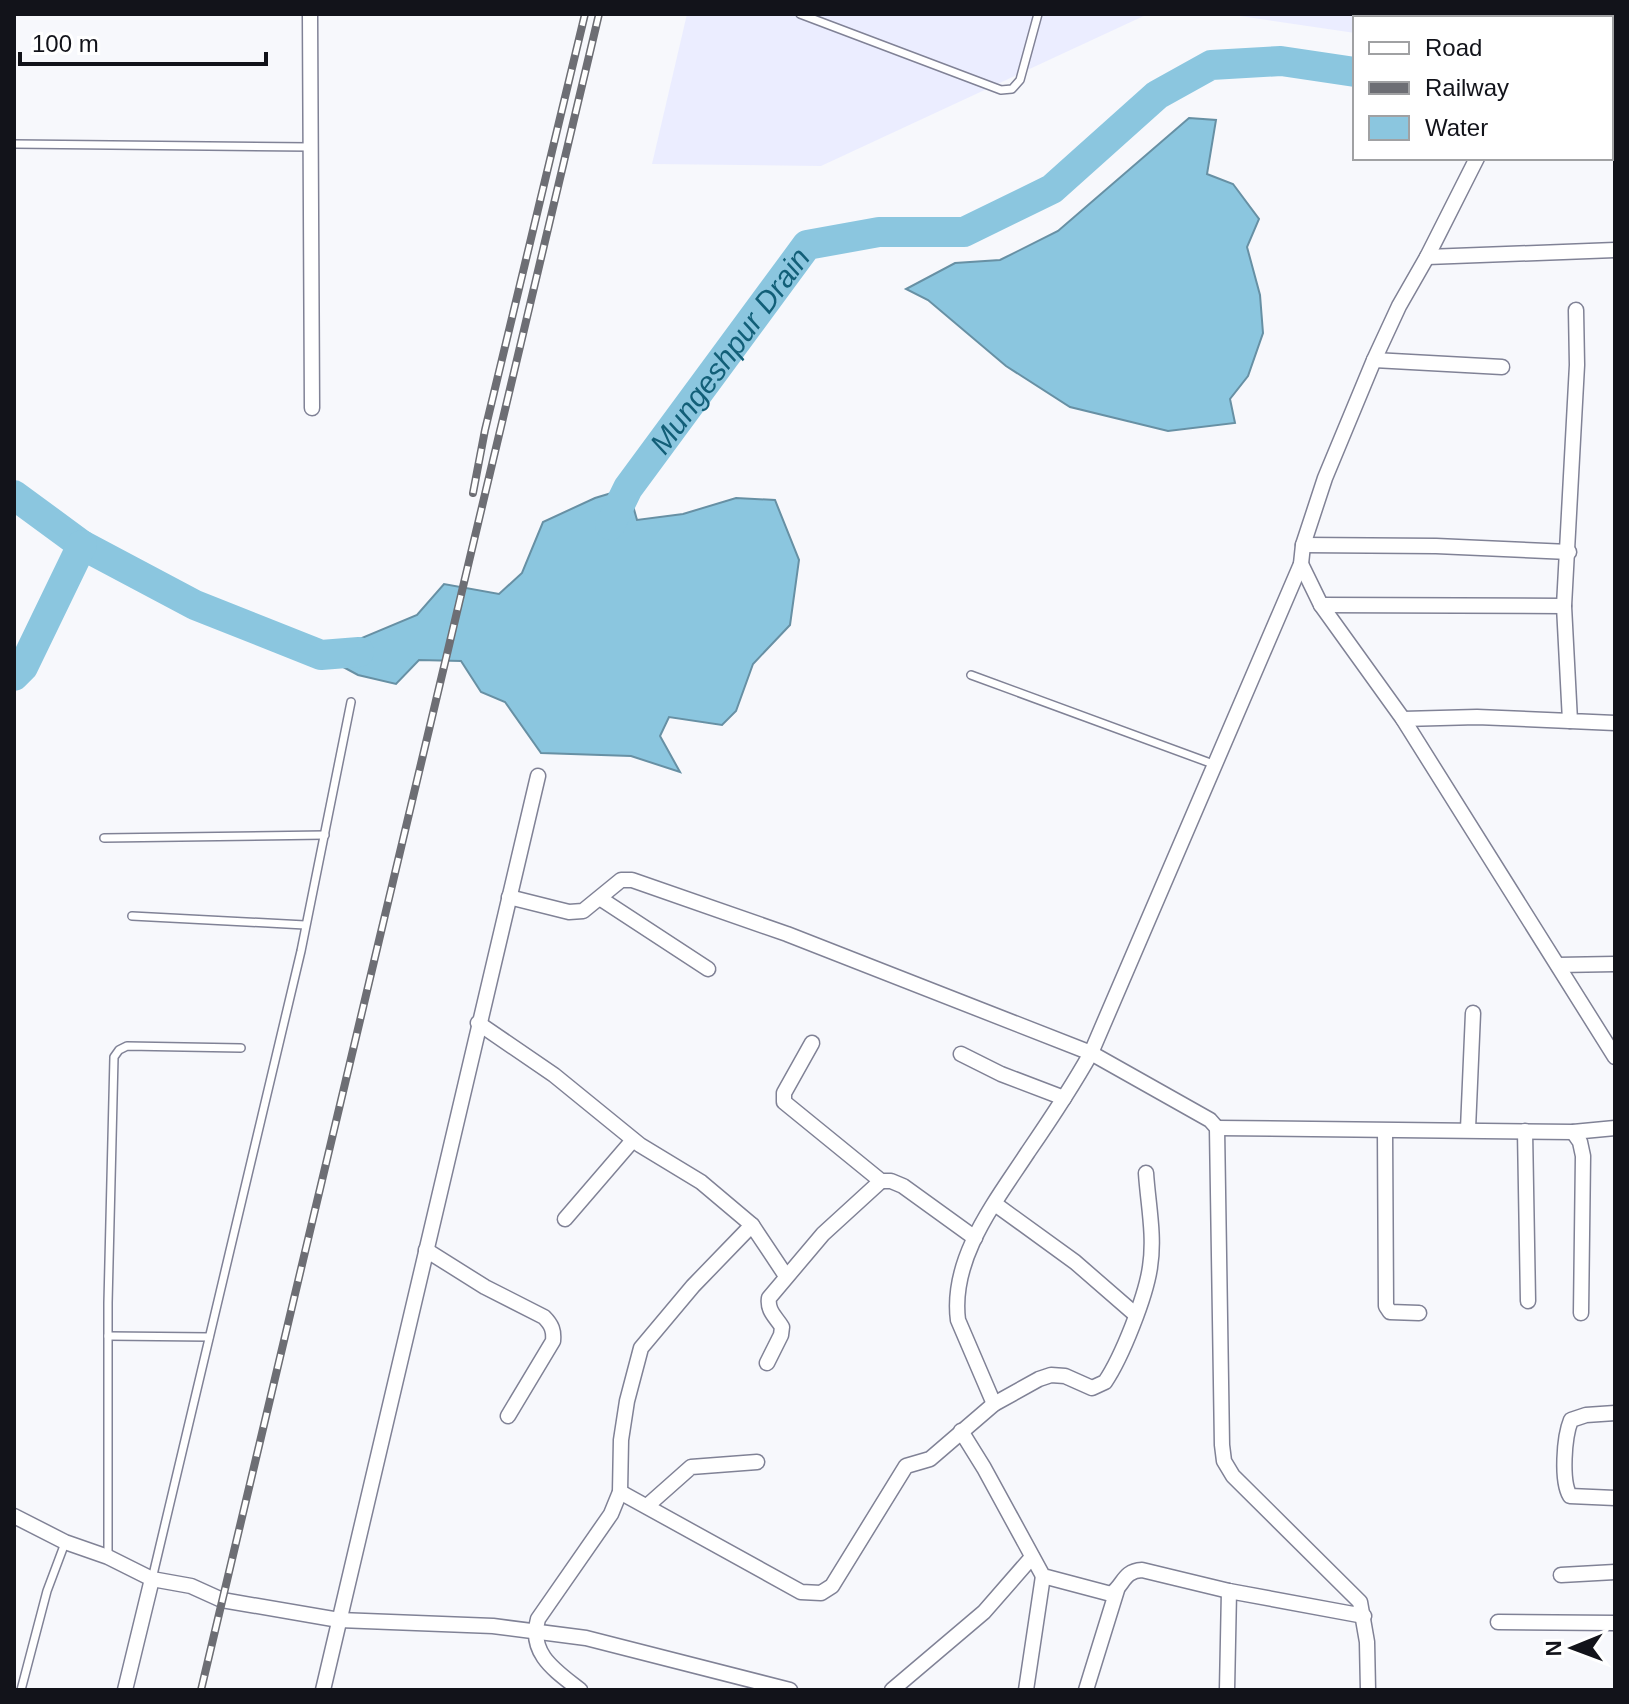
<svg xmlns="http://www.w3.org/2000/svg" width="1629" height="1704" viewBox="0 0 1629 1704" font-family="Arial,sans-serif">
	<rect width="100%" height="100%" fill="#f7f8fc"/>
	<!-- built -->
	<g fill="#ebedff">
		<polygon points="687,14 1148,14 821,166 652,164"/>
		<polygon points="1227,14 1615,14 1615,71 1611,71 1611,18 1355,18 1355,33"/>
	</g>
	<!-- water -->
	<g fill="#8bc6df" stroke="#6790a4" stroke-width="2">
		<polygon points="1189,118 1216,120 1207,174 1233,184 1259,219 1247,247 1260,295 1263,333 1248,376 1230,399 1235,423 1168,431 1070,407 1006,366 928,300 906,289 955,263 1000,260 1058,231"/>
		<polygon points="628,488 637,520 683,514 736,498 775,500 799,560 790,625 753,664 736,711 722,725 669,717 660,736 680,772 631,756 541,753 505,702 481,692 461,661 419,660 396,684 358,675 321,655 417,615 444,584 499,594 522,573 543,522 595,498"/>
	</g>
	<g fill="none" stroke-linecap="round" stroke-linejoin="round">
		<!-- river -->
		<g stroke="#8bc6df" stroke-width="30">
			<polyline points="1611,142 1615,145"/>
			<polyline points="14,495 82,545 195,605 321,655 359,652"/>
			<path id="s1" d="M610,525L628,488L807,245L879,232H964L1052,189L1157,95L1211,65L1281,61L1355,72"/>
			<polyline points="14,676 23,667 82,545"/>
		</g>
		<!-- service casing -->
		<g stroke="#808296" stroke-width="10">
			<g id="service">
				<polyline points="800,14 1001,90 1012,89 1020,80 1038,14"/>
				<polyline points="14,144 310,147"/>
				<polyline points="971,675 1213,764"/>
				<polyline points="104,838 325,835"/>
				<polyline points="132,916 305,925"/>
				<polyline points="108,1336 209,1337"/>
				<polyline points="108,1557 108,1303 114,1057 119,1050 127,1046 241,1048"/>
				<polyline points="152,1579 301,951 351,702"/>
				<polyline points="21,1690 47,1591 65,1543"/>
			</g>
		</g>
		<!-- minor casing -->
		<g stroke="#808296" stroke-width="17">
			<g id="minor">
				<polyline points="310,14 312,408"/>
				<polyline points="1511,18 1511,14"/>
				<polyline points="1611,106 1615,108"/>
				<polyline points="1427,257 1615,250"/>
				<polyline points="1576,310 1577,365 1564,606 1570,721 1615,723"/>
				<polyline points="1374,360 1502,367"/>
				<polyline points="1303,545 1436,546 1569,552"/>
				<polyline points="1301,564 1321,605 1403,719 1615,1057"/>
				<polyline points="1321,605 1564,606"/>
				<polyline points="1403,719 1477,717 1570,721"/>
				<polyline points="509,897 569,912 583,911 621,880 632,880 787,934 1091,1053 1301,564 1303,545 1325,478 1374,360 1399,306 1427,257 1477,158"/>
				<polyline points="601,899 708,969"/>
				<polyline points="1558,965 1615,964"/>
				<polyline points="478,1023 554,1075 640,1145 701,1182 752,1225 786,1276"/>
				<polyline points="812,1043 784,1093 784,1102 881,1181 891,1181 903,1186 975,1238"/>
				<polyline points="961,1054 1001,1074 1064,1098"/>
				<polyline points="1217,1128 1573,1132 1615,1128"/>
				<polyline points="1468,1129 1473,1013"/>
				<polyline points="1385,1131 1386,1306 1390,1312 1419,1313"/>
				<polyline points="1525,1131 1528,1301"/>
				<polyline points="1573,1132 1580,1142 1583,1156 1581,1313"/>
				<polyline points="995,1204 1075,1262 1136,1315"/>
				<polyline points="565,1219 633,1140"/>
				<path d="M426,1250L485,1287L544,1317C552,1325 554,1331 553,1341L508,1416"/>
				<path d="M767,1363L781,1335L782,1327C776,1317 767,1311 769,1298L823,1234L881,1181"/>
				<path d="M994,1404L958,1320C950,1258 996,1201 1028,1152C1050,1120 1072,1087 1091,1053L1210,1120L1217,1128L1222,1445L1224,1461L1233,1476L1360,1602L1367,1642L1368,1690"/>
				<path d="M1615,1413L1586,1415L1571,1420C1564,1437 1561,1481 1570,1496L1615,1498"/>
				<path d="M961,1431L984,1468L1043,1576L1111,1594C1124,1585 1123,1571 1142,1570L1229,1591L1364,1616"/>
				<path d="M620,1492L801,1592L821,1593L832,1586L906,1466L930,1459L994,1404L1039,1379L1051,1375L1065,1376L1092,1388L1105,1382C1122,1357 1146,1296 1150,1267C1155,1236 1148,1204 1146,1173"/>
				<polyline points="647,1506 691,1467 757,1462"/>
				<polyline points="14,1516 65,1542 108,1557 152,1579 191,1586 222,1600 339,1620 493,1626 586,1638 790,1690"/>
				<polyline points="1561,1575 1615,1572"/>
				<polyline points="1498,1622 1615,1623"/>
				<polyline points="125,1690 152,1579"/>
				<polyline points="323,1690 538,776"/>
				<path d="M580,1690C556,1671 528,1654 538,1619L611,1514L620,1492L621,1440L627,1401L641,1348L693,1286L752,1225"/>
				<polyline points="892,1690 984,1612 1032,1557"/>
				<polyline points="1026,1690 1043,1576"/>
				<polyline points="1086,1690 1117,1590"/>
				<polyline points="1227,1690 1229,1591"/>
			</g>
		</g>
		<!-- service -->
		<use href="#service" stroke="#fff" stroke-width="7"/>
		<!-- minor -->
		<use href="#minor" stroke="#fff" stroke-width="14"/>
		<!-- rail casing -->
		<g stroke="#6d6e74" stroke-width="8">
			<g id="rail">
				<polyline points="473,493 485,430 585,14"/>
				<polyline points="201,1690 599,14"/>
			</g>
		</g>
		<!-- rail -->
		<use href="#rail" stroke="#fff" stroke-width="5" stroke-dasharray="15" stroke-linecap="butt"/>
	</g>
	<g text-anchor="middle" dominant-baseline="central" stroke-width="6" stroke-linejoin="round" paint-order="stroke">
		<!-- water labels -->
		<g font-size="30" font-style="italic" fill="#125f78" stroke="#fff">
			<text stroke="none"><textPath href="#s1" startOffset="212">Mungeshpur Drain</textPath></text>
		</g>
	</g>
	<!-- border -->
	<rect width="1629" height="1704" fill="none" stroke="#12131a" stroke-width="32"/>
	<!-- legend -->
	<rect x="1353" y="16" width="260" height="144" fill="#ffffff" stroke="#a0a1a3" stroke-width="2"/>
	<rect x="1369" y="42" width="40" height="12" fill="#ffffff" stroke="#a0a1a3" stroke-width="2"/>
	<text x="1425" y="56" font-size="24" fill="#12131a">Road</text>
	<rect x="1369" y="82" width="40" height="12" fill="#6d6e74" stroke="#a0a1a3" stroke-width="2"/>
	<text x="1425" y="96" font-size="24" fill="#12131a">Railway</text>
	<rect x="1369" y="116" width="40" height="24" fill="#8bc6df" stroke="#a0a1a3" stroke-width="2"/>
	<text x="1425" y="136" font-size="24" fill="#12131a">Water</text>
	<!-- north arrow -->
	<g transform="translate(1573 1648) rotate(269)" stroke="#ffffff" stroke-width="6" paint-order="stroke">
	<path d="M0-6L14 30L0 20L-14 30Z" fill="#12131a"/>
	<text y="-12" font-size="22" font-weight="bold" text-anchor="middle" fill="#12131a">N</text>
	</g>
	<!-- scale -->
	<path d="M20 52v12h246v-12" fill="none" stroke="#12131a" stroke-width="4"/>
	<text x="32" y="52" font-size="24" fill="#12131a" stroke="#ffffff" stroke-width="6" paint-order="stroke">100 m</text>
</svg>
